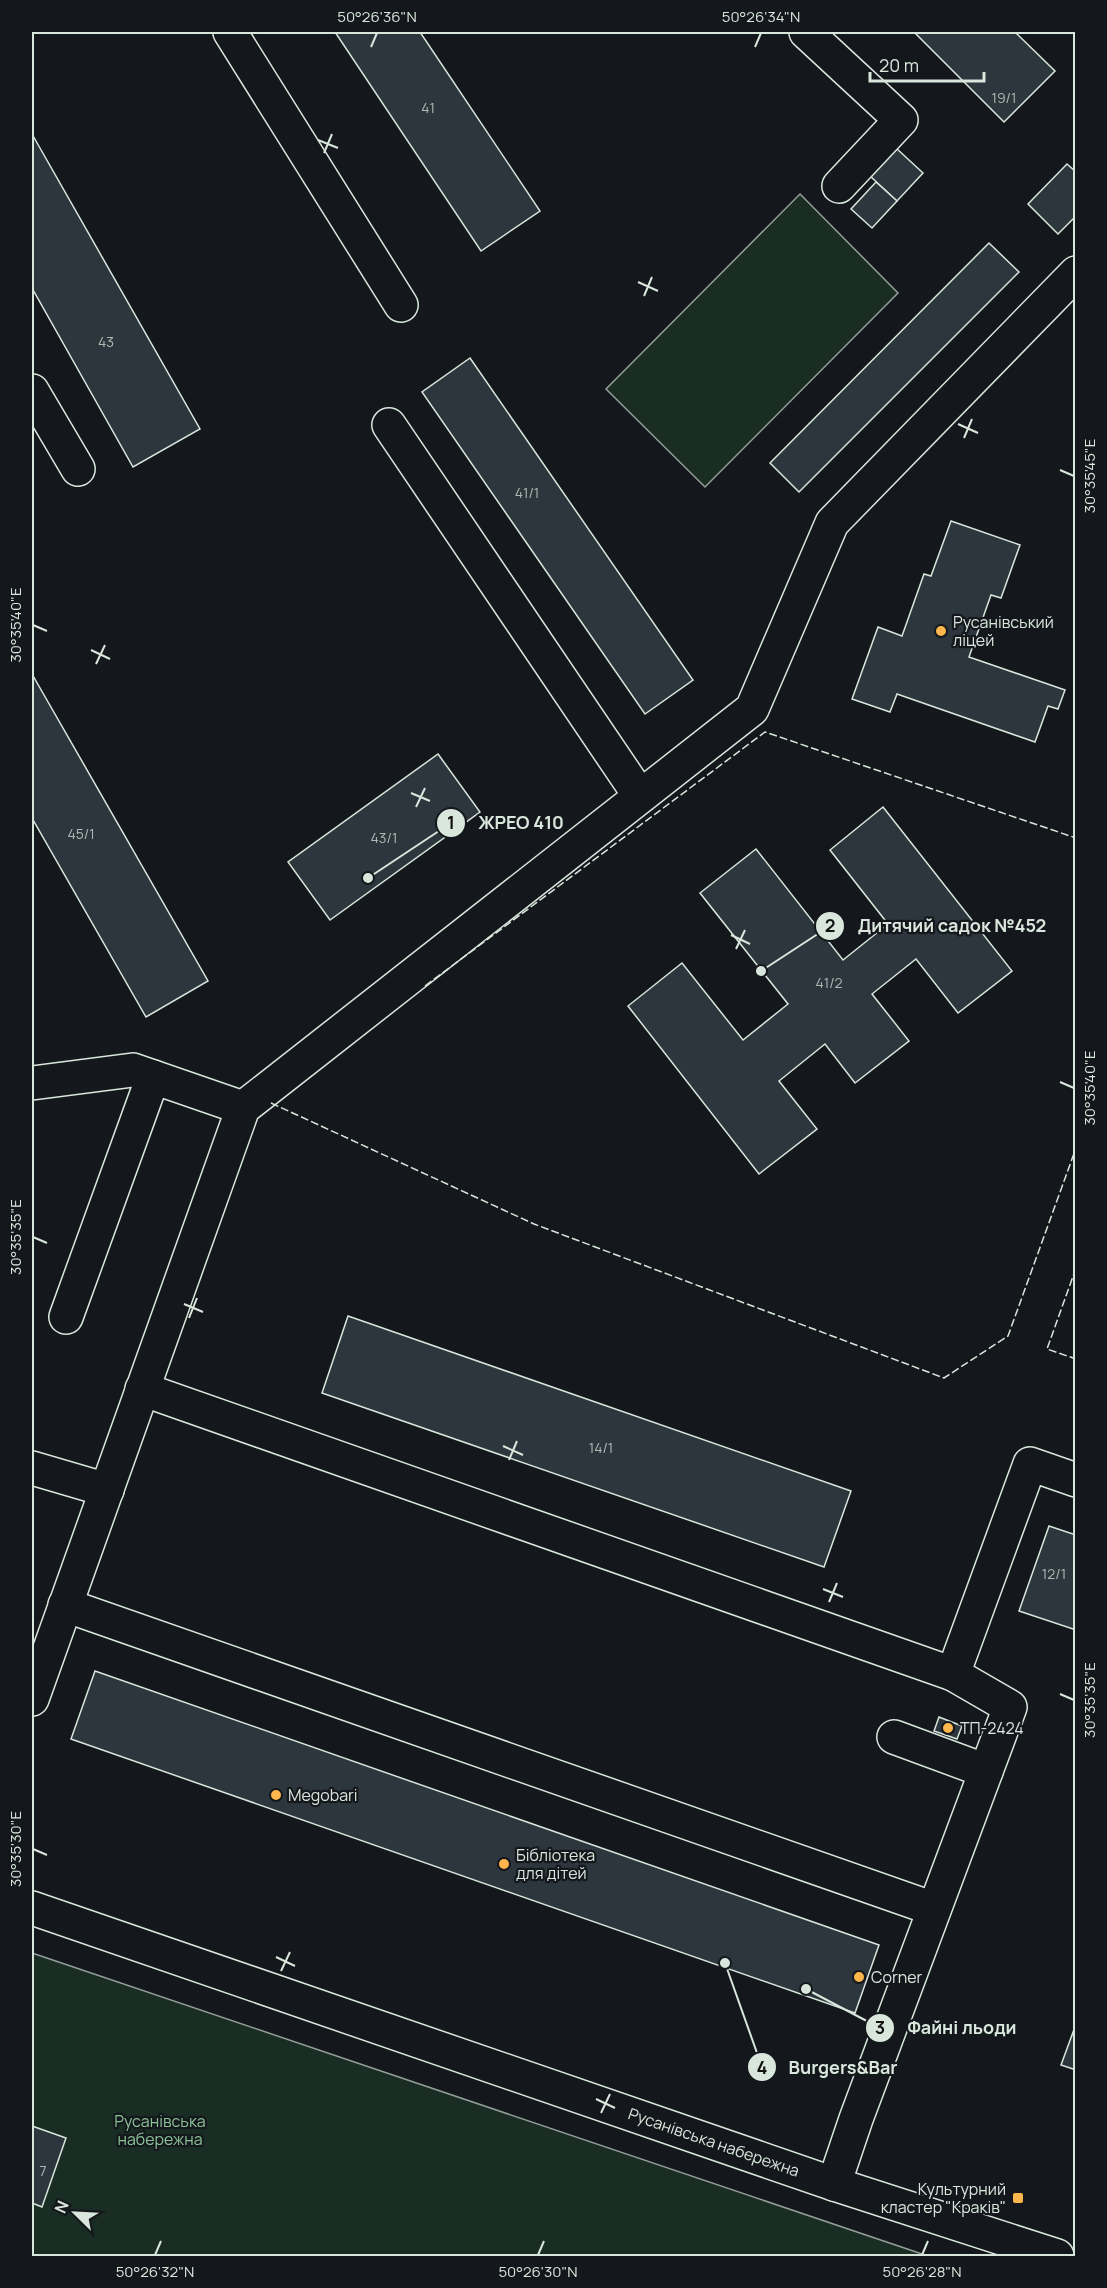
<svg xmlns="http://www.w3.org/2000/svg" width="1107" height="2288" viewBox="0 0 1107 2288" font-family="Manrope,sans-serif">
	<rect width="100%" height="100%" fill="#14181c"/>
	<!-- green -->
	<g fill="#1a2d24" stroke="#939e99" stroke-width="1.5">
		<polygon points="800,194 898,293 705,487 606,389"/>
		<polygon points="32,1953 928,2256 32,2256"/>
	</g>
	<!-- building -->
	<g fill="#2c363c" stroke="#d8e6dc" stroke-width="1.5">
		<polygon points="335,32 420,32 540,211 481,251"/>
		<polygon points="914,32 1015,32 1055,71 1004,122"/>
		<polygon points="32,134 200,429 133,467 32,288"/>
		<polygon points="896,148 923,173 897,201 870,176"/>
		<polygon points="1067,164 1076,172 1076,216 1058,234 1028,204"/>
		<polygon points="876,182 897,201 872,228 851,209"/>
		<polygon points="989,243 1019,272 799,492 770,463"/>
		<polygon points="470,358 693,680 645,714 422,392"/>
		<polygon points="951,521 1020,545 1001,598 991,595 969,657 1065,690 1058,709 1048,706 1035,742 897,694 890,712 852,699 878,627 902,636 924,574 931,576"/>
		<polygon points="32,674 208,981 146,1017 32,818"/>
		<polygon points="438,754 480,812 330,920 288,862"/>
		<polygon points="883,807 1012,971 958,1013 916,959 872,994 909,1041 855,1083 825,1044 779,1081 817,1129 759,1174 628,1006 682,963 743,1040 788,1004 700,893 756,849 843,960 888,924 830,850"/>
		<polygon points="348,1316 851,1491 824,1567 322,1393"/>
		<polygon points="1049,1526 1076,1535 1076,1630 1019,1611"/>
		<polygon points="95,1671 879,1945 855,2013 71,1739"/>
		<polygon points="939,1717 962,1726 957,1739 934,1731"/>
		<polygon points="1076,2024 1076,2070 1061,2065"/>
		<polygon points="32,2126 66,2138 42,2207 32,2203"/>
	</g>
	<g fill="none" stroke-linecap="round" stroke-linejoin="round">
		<!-- minor casing -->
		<g stroke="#d8e6dc" stroke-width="36">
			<g id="minor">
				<polyline points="230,32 401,305"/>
				<polyline points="806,32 901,120 839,186"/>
				<polyline points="32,391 78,469"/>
				<polyline points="389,425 640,796"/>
				<polyline points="32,1083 133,1070 243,1108"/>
				<polyline points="66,1317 153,1077"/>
				<polyline points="142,1389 953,1674 1010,1707 856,2119 834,2184"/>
				<polyline points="32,1468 107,1490"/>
				<polyline points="65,1605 934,1909"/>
				<polyline points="953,1674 1030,1464 1076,1480"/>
				<polyline points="32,1699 243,1108 752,709 832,523 1076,273"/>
				<polyline points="894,1737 986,1771"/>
			</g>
		</g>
		<!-- major casing -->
		<g stroke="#d8e6dc" stroke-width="36">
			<polyline id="major" points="32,1908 834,2184 1057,2256"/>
		</g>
		<!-- minor -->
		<use href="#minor" stroke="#14181c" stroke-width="33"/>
		<!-- major -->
		<use href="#major" stroke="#14181c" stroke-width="33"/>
		<!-- fence -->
		<g stroke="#d8e6dc" stroke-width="1.5" stroke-dasharray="8 3" stroke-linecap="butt">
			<polyline points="425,986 765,732 1076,838"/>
			<polyline points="271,1103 534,1224 944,1378 1008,1336 1076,1148"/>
			<polyline points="1076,1268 1047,1349 1076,1359"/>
		</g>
	</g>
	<!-- ticks -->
	<path fill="none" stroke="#d8e6dc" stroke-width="2" d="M371,47L377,33M755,47L761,33M318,140L338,148M324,153L332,134M638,282L658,291M644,296L652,277M958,424L978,433M964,438L972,419M1060,470L1074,476M33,625L47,631M91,650L110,659M96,664L105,645M411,793L430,801M416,807L425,788M731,935L750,944M736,949L745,930M1060,1082L1074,1088M33,1237L47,1243M184,1304L203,1312M189,1318L197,1298M503,1446L523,1455M509,1460L517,1441M823,1589L843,1597M829,1602L837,1583M1060,1694L1074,1700M33,1849L47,1855M276,1957L295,1966M281,1971L290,1952M596,2099L615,2108M601,2113L610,2094M155,2255L161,2241M538,2255L544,2241M922,2255L928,2241"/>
	<!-- markers -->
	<g fill="#ffb74d" stroke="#14181c" stroke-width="2">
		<circle cx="941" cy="631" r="6"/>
		<circle cx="948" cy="1728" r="6"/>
		<circle cx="276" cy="1795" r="6"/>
		<circle cx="504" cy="1864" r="6"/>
		<circle cx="859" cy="1977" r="6"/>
		<rect x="1012" y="2192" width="12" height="12" rx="3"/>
	</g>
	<g text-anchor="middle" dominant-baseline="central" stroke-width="4.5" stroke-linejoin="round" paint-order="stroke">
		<!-- number labels -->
		<g font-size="14" fill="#adbab4">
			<text x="1004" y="97">19/1</text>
			<text x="428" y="107">41</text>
			<text x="106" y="341">43</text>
			<text x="527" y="492">41/1</text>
			<text x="81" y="833">45/1</text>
			<text x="384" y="837">43/1</text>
			<text x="829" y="982">41/2</text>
			<text x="601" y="1447">14/1</text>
			<text x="1054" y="1573">12/1</text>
			<text x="43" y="2170">7</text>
		</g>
		<!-- poi labels -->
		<g font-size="16" fill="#d8e6dc" stroke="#14181c" text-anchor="start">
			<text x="953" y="622">Русанівський<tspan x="953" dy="18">ліцей</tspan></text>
			<text x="960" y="1728">ТП-2424</text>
			<text x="288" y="1795">Megobari</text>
			<text x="516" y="1855">Бібліотека<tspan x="516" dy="18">для дітей</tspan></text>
			<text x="871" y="1977">Corner</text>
			<text x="1006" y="2189" text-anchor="end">Культурний<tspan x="1006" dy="18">кластер "Краків"</tspan></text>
		</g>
		<!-- park labels -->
		<g font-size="16" fill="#8ac095" stroke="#14181c">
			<text x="160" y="2121">Русанівська<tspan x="160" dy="18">набережна</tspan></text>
		</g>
		<!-- street labels -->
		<g font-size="16" fill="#d8e6dc" stroke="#14181c">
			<text transform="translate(714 2142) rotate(19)">Русанівська набережна</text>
		</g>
	</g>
	<!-- callouts -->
	<path fill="none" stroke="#d8e6dc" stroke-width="2" d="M368 878L451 823M761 971L830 926M806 1989L880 2028M725 1963L762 2067"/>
	<g fill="#d8e6dc" stroke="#14181c" stroke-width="2">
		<circle cx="368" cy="878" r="6"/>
		<circle cx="761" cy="971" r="6"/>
		<circle cx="806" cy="1989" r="6"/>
		<circle cx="725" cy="1963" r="6"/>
		<circle cx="451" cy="823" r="15"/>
		<circle cx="830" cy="926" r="15"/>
		<circle cx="880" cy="2028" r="15"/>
		<circle cx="762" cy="2067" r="15"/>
	</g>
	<g font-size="18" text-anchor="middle" font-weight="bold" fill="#111">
		<text x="451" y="829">1</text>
		<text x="830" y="932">2</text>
		<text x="880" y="2034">3</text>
		<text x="762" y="2074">4</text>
	</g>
	<g font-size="18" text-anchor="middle" font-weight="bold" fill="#d8e6dc" stroke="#14181c" stroke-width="4.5" stroke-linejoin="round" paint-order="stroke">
		<text x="521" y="829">ЖРЕО 410</text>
		<text x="952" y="932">Дитячий садок №452</text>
		<text x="962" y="2034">Файні льоди</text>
		<text x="843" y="2074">Burgers&amp;Bar</text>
	</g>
	<!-- border -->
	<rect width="1107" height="2288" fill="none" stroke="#14181c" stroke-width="66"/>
	<!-- north arrow -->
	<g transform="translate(75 2213) rotate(294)" stroke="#14181c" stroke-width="4.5" paint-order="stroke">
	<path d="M0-4.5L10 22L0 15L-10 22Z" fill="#d8e6dc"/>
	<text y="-9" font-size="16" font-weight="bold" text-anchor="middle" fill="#d8e6dc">N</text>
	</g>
	<!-- scale -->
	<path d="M870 72v9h114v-9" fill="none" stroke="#d8e6dc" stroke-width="3"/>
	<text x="879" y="72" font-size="18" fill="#d8e6dc" stroke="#14181c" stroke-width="4.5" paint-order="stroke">20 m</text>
	<rect x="33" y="33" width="1041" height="2222" fill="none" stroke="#d8e6dc" stroke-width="2"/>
	<g font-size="15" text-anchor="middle" fill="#d8e6dc">
		<text x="377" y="22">50°26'36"N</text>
		<text x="761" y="22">50°26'34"N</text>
		<text transform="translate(1090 476) rotate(-90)" y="5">30°35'45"E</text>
		<text transform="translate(16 625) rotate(-90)" y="5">30°35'40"E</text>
		<text transform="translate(1090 1088) rotate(-90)" y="5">30°35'40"E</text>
		<text transform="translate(16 1237) rotate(-90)" y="5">30°35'35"E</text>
		<text transform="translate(1090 1700) rotate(-90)" y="5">30°35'35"E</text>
		<text transform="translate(16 1849) rotate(-90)" y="5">30°35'30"E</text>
		<text x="155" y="2277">50°26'32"N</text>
		<text x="538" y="2277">50°26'30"N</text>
		<text x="922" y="2277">50°26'28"N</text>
	</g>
</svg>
